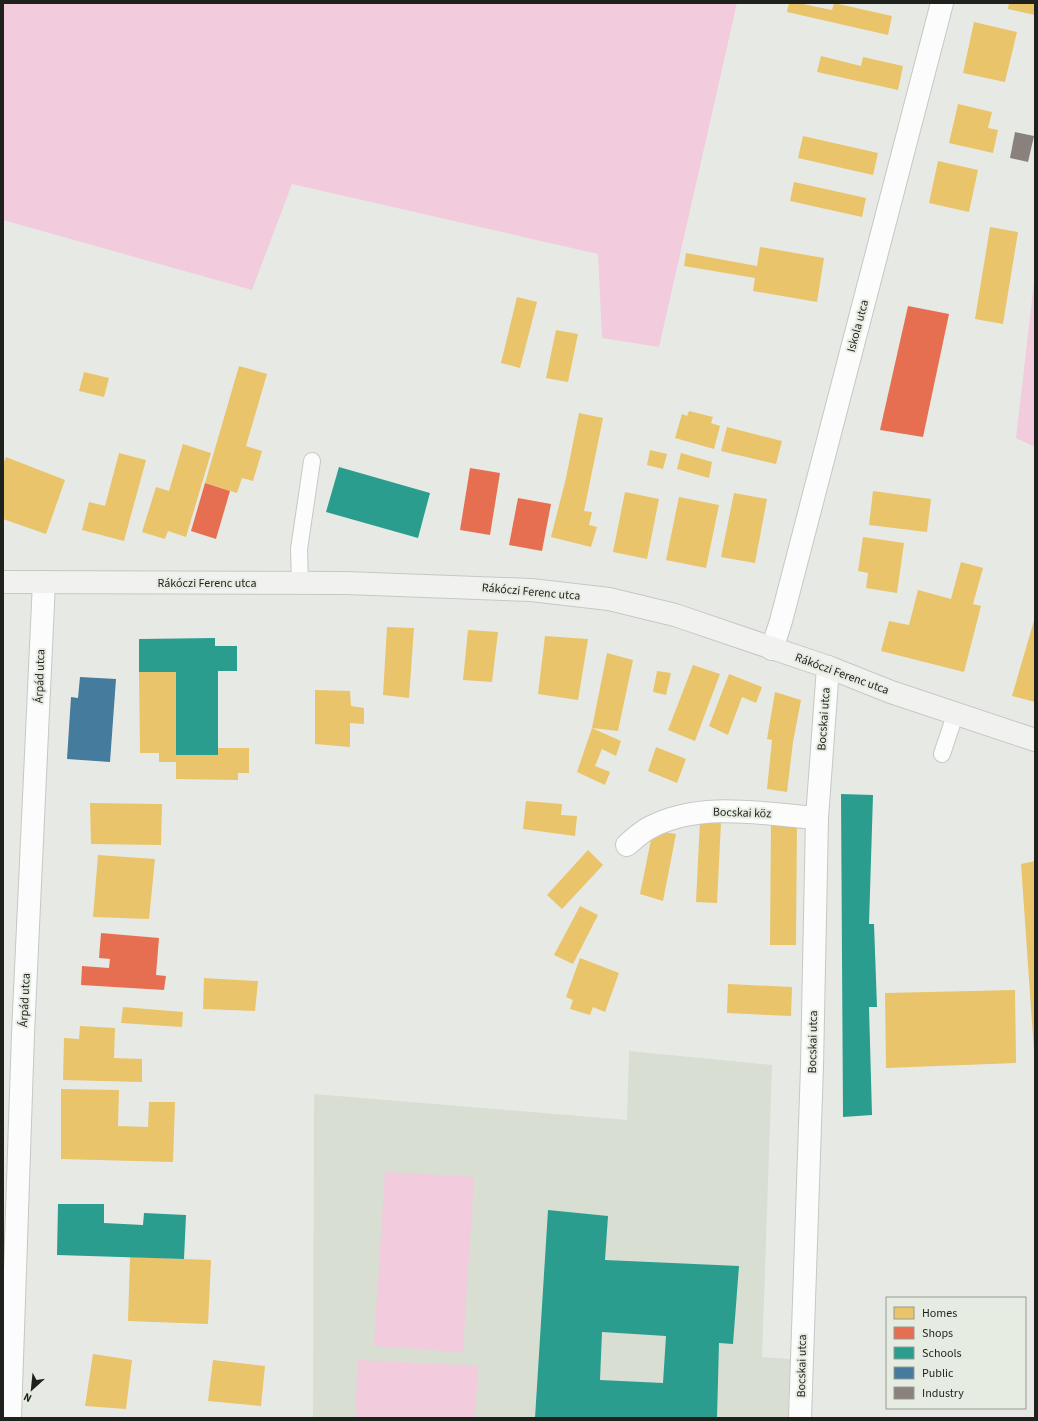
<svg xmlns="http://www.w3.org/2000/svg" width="1038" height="1421" viewBox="0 0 1038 1421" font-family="'Source Sans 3',sans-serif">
	<rect width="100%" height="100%" fill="#e7eae4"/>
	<!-- built -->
	<polygon fill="#d8ded2" points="629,1051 772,1065 762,1357 790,1359 788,1418 313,1418 314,1094 627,1120"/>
	<!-- green -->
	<g fill="#f2cbdc">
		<polygon points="3,3 737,3 659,347 602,338 598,254 292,184 252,290 3,220"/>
		<polygon points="1035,274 1035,447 1016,438"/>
		<polygon points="385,1172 474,1177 463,1352 374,1346"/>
		<polygon points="358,1360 478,1366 475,1418 355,1418"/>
	</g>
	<!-- homes -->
	<g fill="#e9c46a">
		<polygon points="789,3 798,3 832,10 834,3 892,16 888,35 787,12"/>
		<polygon points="1009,3 1035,3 1035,15 1008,9"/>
		<polygon points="974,22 1017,32 1005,82 963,73"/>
		<polygon points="821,56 861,66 863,57 903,66 898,90 817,72"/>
		<polygon points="958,104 992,112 988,128 998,130 993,153 949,143"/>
		<polygon points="803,136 878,153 873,175 798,158"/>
		<polygon points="938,161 978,170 969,212 929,203"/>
		<polygon points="794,182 866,198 862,217 790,201"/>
		<polygon points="990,227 1018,232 1003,324 975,319"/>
		<polygon points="760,247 824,258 817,302 753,291 755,278 684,266 686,253 757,266"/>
		<polygon points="517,297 537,302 520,368 501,363"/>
		<polygon points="556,330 578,334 568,382 546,378"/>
		<polygon points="239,366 267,374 246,446 262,451 253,481 242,478 237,493 205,483"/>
		<polygon points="84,372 109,378 104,397 79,391"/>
		<polygon points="689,411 713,417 711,423 720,426 714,449 675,438 682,414 687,416"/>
		<polygon points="579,413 603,418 584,511 592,512 589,525 597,527 591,547 551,537 566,478"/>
		<polygon points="727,427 782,441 776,464 721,451"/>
		<polygon points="183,444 211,453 186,537 168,531 165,539 142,532 156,487 169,491"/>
		<polygon points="650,450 667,454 663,469 647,465"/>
		<polygon points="119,453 146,460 124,541 82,530 89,502 105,506"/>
		<polygon points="681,453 712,462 709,478 677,469"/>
		<polygon points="6,457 65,480 46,534 3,519 3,464"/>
		<polygon points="873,491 931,499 927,532 869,525"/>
		<polygon points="625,492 659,499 647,559 613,552"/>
		<polygon points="734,493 767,499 755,563 721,557"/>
		<polygon points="679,497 719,505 706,568 666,560"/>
		<polygon points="863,537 904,543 897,593 866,588 868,573 858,571"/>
		<polygon points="961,562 983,568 973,604 981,606 964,672 881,651 889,621 909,625 918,590 951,599"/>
		<polygon points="1035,617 1035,702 1012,696"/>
		<polygon points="387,627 414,628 409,698 383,695"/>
		<polygon points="468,630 498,632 492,682 463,680"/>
		<polygon points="545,636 588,639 578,700 538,694"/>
		<polygon points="607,653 633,660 618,731 592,728 621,741 616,756 602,749 595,766 610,772 605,785 577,772 592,728"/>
		<polygon points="693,665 720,674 695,741 668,730"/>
		<polygon points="657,671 671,673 666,695 653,692"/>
		<polygon points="139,672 176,672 176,755 218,755 218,748 249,748 249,773 238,773 238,780 176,779 176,762 159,762 159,753 140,753"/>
		<polygon points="729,674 762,687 756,703 742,697 728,735 709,726"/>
		<polygon points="315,690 350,691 351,706 364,708 364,724 350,723 350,747 315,744"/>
		<polygon points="775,692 801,700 793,742 787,792 767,789 772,740 767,739"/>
		<polygon points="656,747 686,759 677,783 648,771"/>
		<polygon points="526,801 562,804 561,815 577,816 575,836 523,829"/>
		<polygon points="90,803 162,804 161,845 91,844"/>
		<polygon points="700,820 721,822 717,903 696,902"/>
		<polygon points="771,820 797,820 796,945 770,945"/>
		<polygon points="653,830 676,834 663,901 640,894"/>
		<polygon points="588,850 603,865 562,909 547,895"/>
		<polygon points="98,855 155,859 149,919 93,917"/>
		<polygon points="1035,861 1035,1051 1034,1051 1021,864"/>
		<polygon points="580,906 598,915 573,964 554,955"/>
		<polygon points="580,958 619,973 605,1012 593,1007 590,1015 570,1009 573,1000 566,997"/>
		<polygon points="204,978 258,981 255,1011 203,1009"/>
		<polygon points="728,984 792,987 791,1016 727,1013"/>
		<polygon points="1015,990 1016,1063 886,1068 885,993"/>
		<polygon points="123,1007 183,1012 182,1027 121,1023"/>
		<polygon points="80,1026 115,1028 114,1058 142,1059 142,1082 63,1080 64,1038 79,1039"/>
		<polygon points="61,1089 119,1090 118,1126 148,1127 149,1102 175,1102 173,1162 61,1159"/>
		<polygon points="130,1257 211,1260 208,1324 128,1321"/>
		<polygon points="93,1354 132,1360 126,1409 85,1406"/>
		<polygon points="213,1360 265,1366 261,1406 208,1401"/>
	</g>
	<!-- shops -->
	<g fill="#e76f51">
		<polygon points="908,306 949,314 923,437 880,430"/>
		<polygon points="470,468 500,473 490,535 460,530"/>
		<polygon points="205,483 230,491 216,539 191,531"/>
		<polygon points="518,498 551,504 542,551 509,545"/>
		<polygon points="101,933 159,938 156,975 166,976 164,990 81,985 82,966 109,968 110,959 99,958"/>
	</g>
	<!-- schools -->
	<g fill="#2a9d8f" fill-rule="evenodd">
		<polygon points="339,467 430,493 418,538 326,512"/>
		<polygon points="215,638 215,646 237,646 237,671 218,671 218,755 176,755 176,672 139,672 139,639"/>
		<polygon points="841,794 873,795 869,924 874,924 877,1007 869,1007 872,1115 843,1117"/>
		<polygon points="58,1204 104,1204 104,1223 143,1225 144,1213 186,1215 184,1259 57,1255"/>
		<path d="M548,1210L608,1216L605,1260L739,1266L733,1344L719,1343L717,1418H535ZM602,1332L666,1336L663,1383L600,1380Z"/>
	</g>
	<!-- public -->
	<polygon fill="#457b9d" points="80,677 116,679 110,762 67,759 71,697 78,698"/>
	<!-- industry -->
	<polygon fill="#8a817c" points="1015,132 1034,136 1028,162 1010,158"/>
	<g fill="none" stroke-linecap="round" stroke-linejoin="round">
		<!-- service casing -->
		<g stroke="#c5c8c3" stroke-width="18">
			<g id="service">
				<polyline points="300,583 299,549 312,461"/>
				<polyline points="942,754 956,712"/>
			</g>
		</g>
		<!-- minor casing -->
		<g stroke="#c5c8c3" stroke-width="24">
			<g id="minor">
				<polyline points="772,649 781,621 942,3"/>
				<path d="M627,845C634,839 642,831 651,827C701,801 763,814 817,818"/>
				<polyline points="10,1418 23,1034 44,582"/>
				<polyline points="800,1418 812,1066 817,818 828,667"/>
			</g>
		</g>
		<!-- secondary casing -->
		<g stroke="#c5c8c3" stroke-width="24">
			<polyline id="secondary" points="3,582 346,583 531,590 609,599 675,615 828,667 891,692 1035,740"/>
		</g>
		<!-- service -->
		<use href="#service" stroke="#fbfcfb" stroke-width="16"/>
		<!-- minor -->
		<use href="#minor" stroke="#fbfcfb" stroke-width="22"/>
		<!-- secondary -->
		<use href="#secondary" stroke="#f1f2f0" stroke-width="22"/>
	</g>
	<g text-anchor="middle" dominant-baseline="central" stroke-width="4" stroke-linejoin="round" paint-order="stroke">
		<!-- street labels -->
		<g font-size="12" fill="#1f211d" stroke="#e7ece2">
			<text transform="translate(858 326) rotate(-75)">Iskola utca</text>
			<text x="207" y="583">Rákóczi Ferenc utca</text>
			<text transform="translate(531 592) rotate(5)">Rákóczi Ferenc utca</text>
			<text transform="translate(842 674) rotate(20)">Rákóczi Ferenc utca</text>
			<text transform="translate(40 676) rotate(-88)">Árpád utca</text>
			<text transform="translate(824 719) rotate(-86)">Bocskai utca</text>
			<text transform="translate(742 813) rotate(2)">Bocskai köz</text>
			<text transform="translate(25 1000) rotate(-87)">Árpád utca</text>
			<text transform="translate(813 1042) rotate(-89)">Bocskai utca</text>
			<text transform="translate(802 1366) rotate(-89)">Bocskai utca</text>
		</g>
	</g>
	<!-- border -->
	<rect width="1038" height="1421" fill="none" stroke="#1f211d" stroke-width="8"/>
	<!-- legend -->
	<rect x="886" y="1297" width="140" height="112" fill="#e7ece2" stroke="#979b93"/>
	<rect x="894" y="1307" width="20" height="12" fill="#e9c46a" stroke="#979b93"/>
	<text x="922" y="1317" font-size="12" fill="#1f211d">Homes</text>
	<rect x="894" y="1327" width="20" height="12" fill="#e76f51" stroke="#979b93"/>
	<text x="922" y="1337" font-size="12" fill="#1f211d">Shops</text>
	<rect x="894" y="1347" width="20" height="12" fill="#2a9d8f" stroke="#979b93"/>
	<text x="922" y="1357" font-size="12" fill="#1f211d">Schools</text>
	<rect x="894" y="1367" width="20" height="12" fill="#457b9d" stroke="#979b93"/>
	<text x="922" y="1377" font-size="12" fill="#1f211d">Public</text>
	<rect x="894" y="1387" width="20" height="12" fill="#8a817c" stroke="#979b93"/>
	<text x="922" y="1397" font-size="12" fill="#1f211d">Industry</text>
	<!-- north arrow -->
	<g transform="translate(32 1389) rotate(207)" stroke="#e7ece2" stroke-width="3" paint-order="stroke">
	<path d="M0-3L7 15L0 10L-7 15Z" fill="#1f211d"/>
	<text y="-6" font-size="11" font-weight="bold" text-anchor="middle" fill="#1f211d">N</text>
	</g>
</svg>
